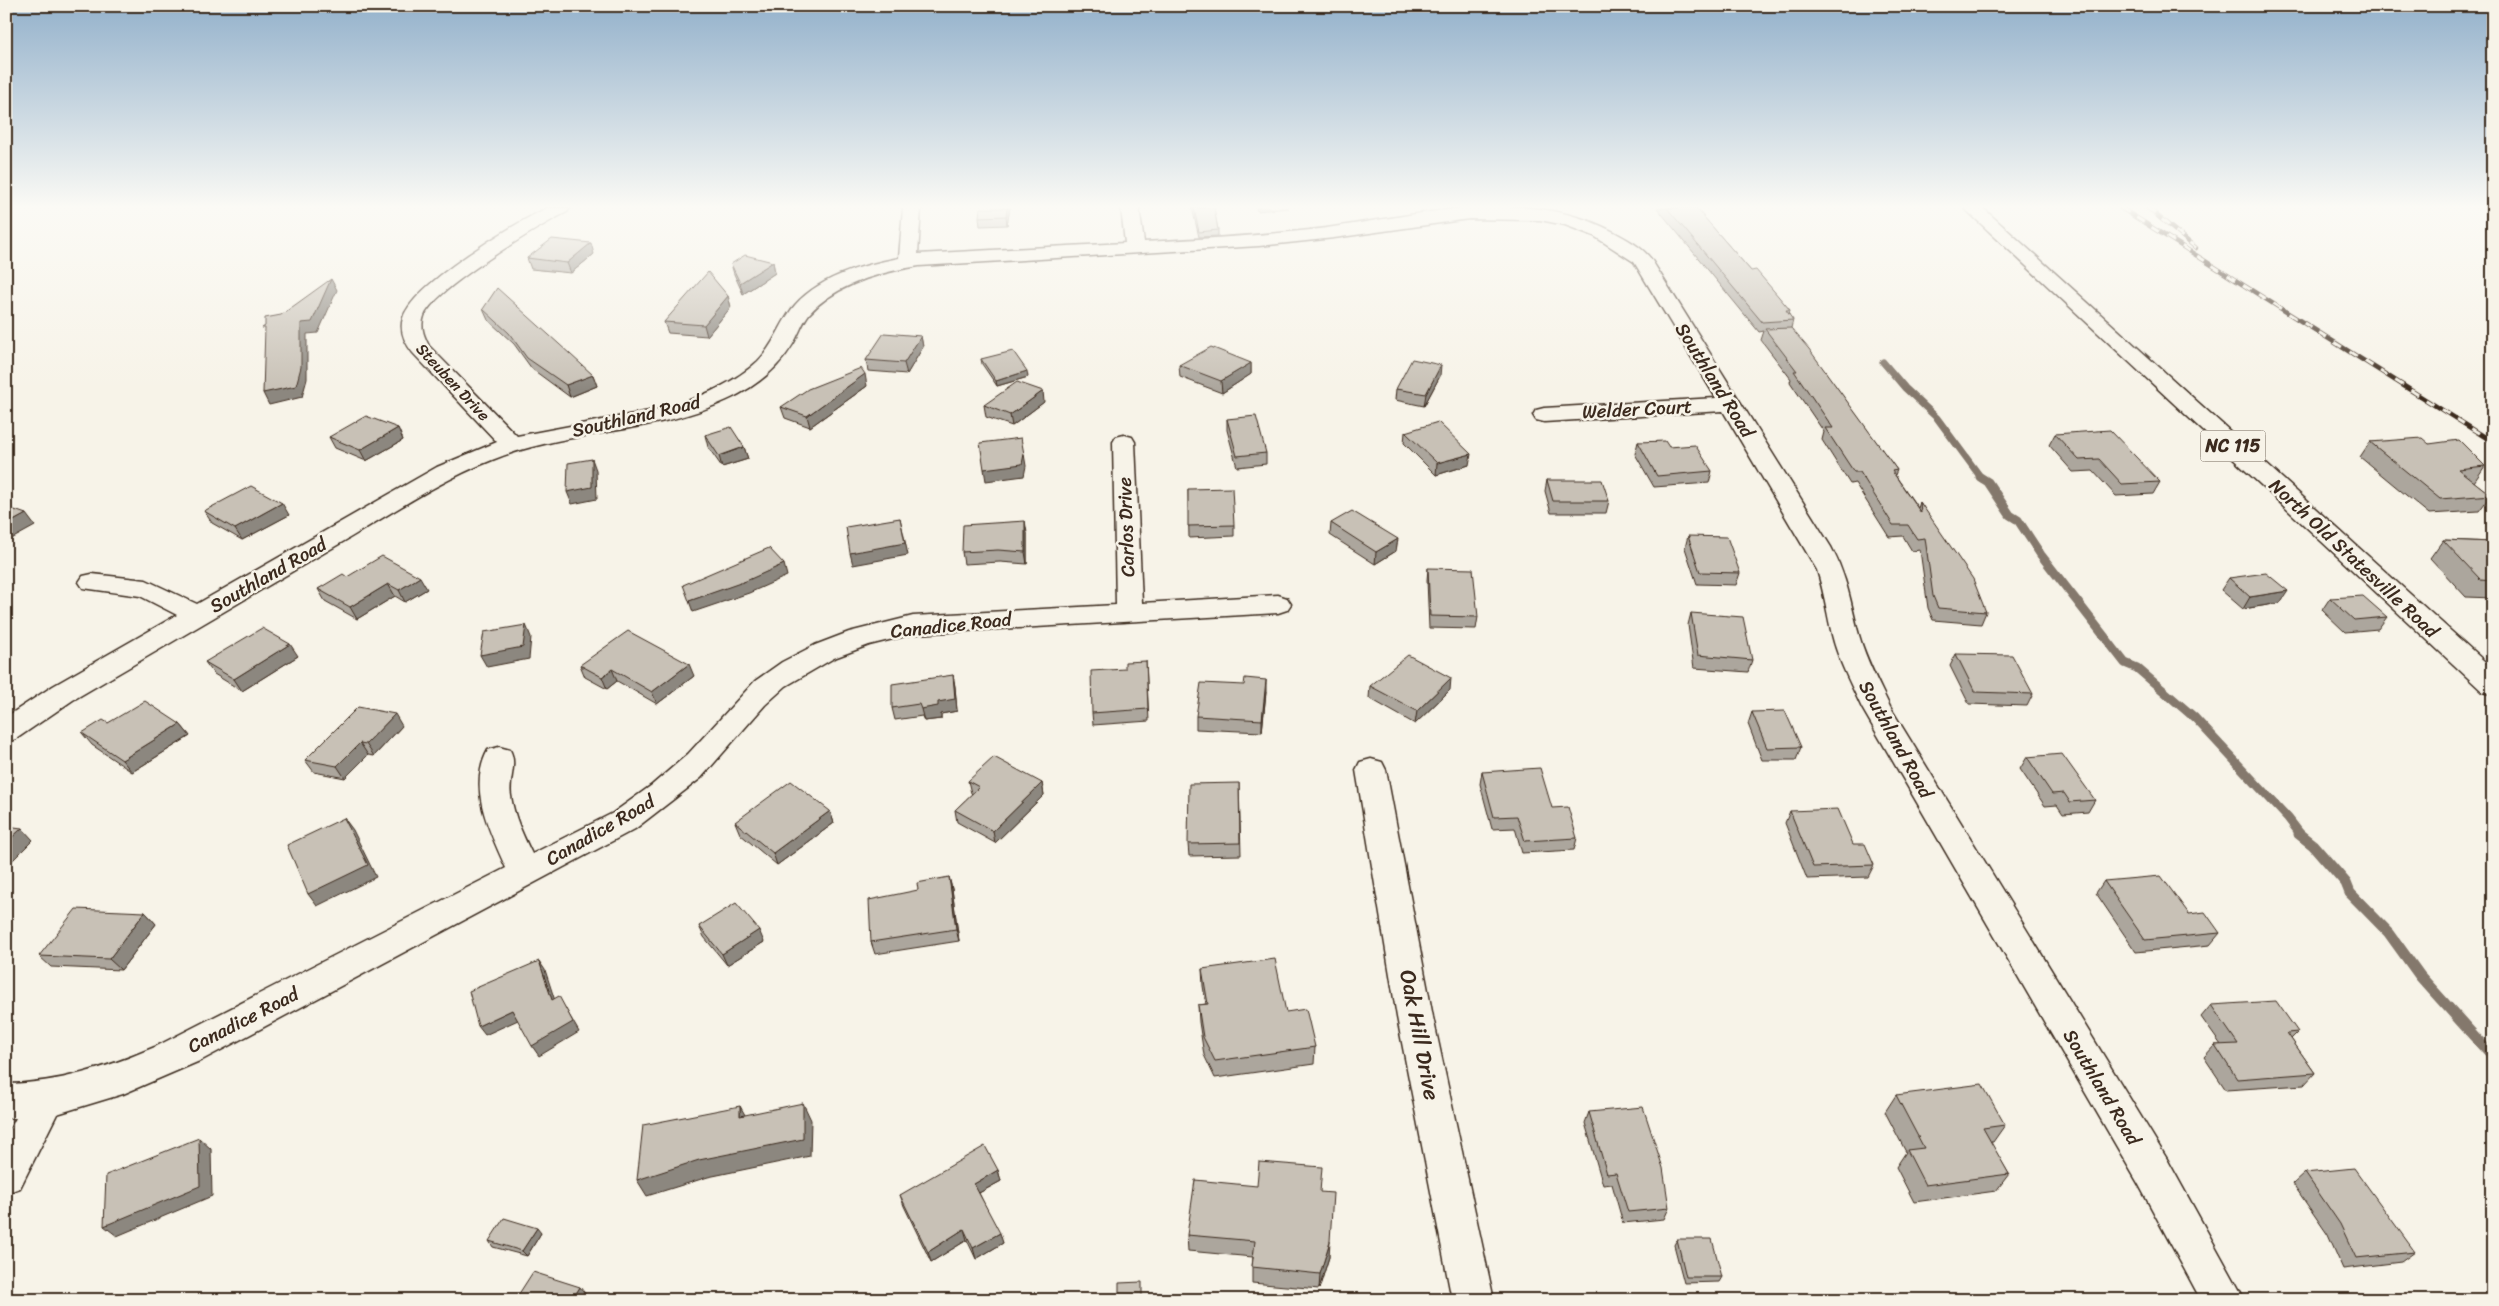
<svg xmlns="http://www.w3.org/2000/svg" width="2499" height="1306" viewBox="0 0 2499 1306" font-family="Sriracha,sans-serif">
	<rect width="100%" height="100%" fill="#f7f3e8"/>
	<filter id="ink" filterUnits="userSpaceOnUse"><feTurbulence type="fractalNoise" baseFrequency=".02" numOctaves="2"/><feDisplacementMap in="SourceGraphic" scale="10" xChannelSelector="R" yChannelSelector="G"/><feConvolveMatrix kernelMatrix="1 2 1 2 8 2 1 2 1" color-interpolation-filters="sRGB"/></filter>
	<g filter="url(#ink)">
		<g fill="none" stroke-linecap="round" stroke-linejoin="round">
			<!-- stream-far2 -->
			<polyline stroke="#84786c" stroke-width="7" points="1883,362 1905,388 1937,418 1982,479"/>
			<!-- stream-far1 -->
			<polyline stroke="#84786c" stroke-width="9" points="1980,477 1988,482 2010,515 2018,520 2041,555 2125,663 2137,668 2195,718 2288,818 2301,835"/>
			<!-- stream -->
			<polyline stroke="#84786c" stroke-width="11" points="2299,834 2313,845 2346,883 2350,893 2389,933 2420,976 2493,1057"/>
			<!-- minor casing -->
			<g stroke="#3b2a1e" stroke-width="3">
				<g id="minor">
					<path d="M547,208H570L567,212C539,226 434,289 424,316C420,327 424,336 429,346L517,436L671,407C702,396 733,384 758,361C773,346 779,327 791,310C815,278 862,265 899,258L903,208H921L918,254L1125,243L1121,208H1139L1144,242C1199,239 1255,236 1310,230C1409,219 1520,182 1614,232C1627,239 1642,247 1651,259L1831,547C1848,579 1850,601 1859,635C1866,660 1879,684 1890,707L2167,1159L2245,1300H2201L2139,1185L1862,708C1851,684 1838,660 1832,635C1827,613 1824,592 1817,570L1723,411L1544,422L1536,420L1533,415L1536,410L1544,408L1716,398L1634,262L1594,236L1565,225L1540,220L1469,219L1334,238L1259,246L919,266C880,272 836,284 809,314C802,323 799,334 793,344C778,369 754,388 727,400C653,435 568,429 492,460C436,482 386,517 334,547C247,598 160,649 73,700L16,739L6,742V717L53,686L177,615L140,596L83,588L79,582L83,576L92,574L146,580L197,604L437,467L497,442L413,353C405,343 399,331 403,318C413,284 515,223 547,208Z"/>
					<path d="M1124,435L1132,437L1135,442L1142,603L1278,595L1287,598L1291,604L1287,610L1278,613L913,634L869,645L834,658L786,686L765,705L701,778L635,829L202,1060L123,1094L57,1114L20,1188L6,1193V1136L16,1118H6V1084C59,1083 106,1068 155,1047L506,868C490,832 467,788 488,750L499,747L510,750C518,765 508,780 511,796C514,817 523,835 532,854L613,813L652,785L688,754L755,681L782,662L815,645L849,632L913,616L1116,605L1113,442L1116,437Z"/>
					<polygon points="1371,759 1382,762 1386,770 1433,1017 1494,1300 1452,1300 1397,1017 1356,770 1360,762"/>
				</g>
			</g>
			<!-- major casing -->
			<g stroke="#3b2a1e" stroke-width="3">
				<polygon id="major" points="1964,208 1983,208 2493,669 2493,695 2483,692"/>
			</g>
			<!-- minor -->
			<use href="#minor" fill="#f7f3e8" fill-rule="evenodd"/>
			<!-- major -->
			<use href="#major" fill="#f7f3e8" fill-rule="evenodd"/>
			<!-- rail casing -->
			<g stroke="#3b2a1e" stroke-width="4.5">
				<g id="rail">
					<polyline points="2121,208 2493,442"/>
					<polyline points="2148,208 2196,248"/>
				</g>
			</g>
			<!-- rail -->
			<use href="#rail" stroke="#f7f3e8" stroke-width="3" stroke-dasharray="9" stroke-linecap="butt"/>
		</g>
		<!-- wall -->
		<g fill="#aca69d" stroke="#3b2a1e">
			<polygon points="1010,208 1007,225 980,226 979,217"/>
			<polygon points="1192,208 1214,208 1218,230 1218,236 1199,237"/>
			<polygon points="1256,208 1289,208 1257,211"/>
			<polygon points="1657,208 1696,208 1751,271 1790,310 1789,315 1793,320 1791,328 1897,470 1895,475 1918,508 1920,502 1986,612 1981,624 1933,620 1928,608 1920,550 1912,551 1903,536 1889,537 1855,483 1850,484 1822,440 1824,432 1790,382 1791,379 1761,340 1764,331 1759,332"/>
			<polygon points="594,254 571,273 531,269 527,258"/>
			<polygon points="773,262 775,273 743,294 734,274 731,264"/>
			<polygon points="728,296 731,307 707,336 668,333 664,322"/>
			<polygon points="483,309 593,375 597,386 570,397 532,369 514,344 488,320"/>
			<polygon points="921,336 923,347 907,374 868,371 866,360"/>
			<polygon points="981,359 1028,377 997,386 982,364"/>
			<polygon points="1251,363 1251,374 1222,393 1180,377 1179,365"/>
			<polygon points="1440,376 1424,406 1395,400 1396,389"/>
			<polygon points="867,386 810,427 785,418 781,407"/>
			<polygon points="1044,402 1012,426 986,417 984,405"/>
			<polygon points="1227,419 1266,453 1266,464 1237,467 1227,430"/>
			<polygon points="398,428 403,440 366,461 335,448 329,437"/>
			<polygon points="1405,432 1469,465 1436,475 1404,443"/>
			<polygon points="2055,434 2160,482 2153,494 2116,496 2093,471 2073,472 2049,445"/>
			<polygon points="705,435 744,447 748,459 722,467 708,447"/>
			<polygon points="1638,442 1669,447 1712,471 1709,483 1654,487 1635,454"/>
			<polygon points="2370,442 2429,444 2485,466 2474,482 2491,495 2479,511 2429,514 2360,457"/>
			<polygon points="1547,480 1609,501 1606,513 1551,513 1545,491"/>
			<polygon points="1188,489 1234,525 1234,536 1189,538"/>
			<polygon points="204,511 289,515 242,540 212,523"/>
			<polygon points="1331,523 1396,551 1375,564 1330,535"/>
			<polygon points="1027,533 1027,564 1000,562 964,564 962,552"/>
			<polygon points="1688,536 1740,573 1736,585 1697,584 1685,548"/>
			<polygon points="2443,540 2493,542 2493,598 2466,597 2430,558"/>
			<polygon points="1428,568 1478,617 1476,629 1429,628 1427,580"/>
			<polygon points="347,577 427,589 405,602 395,596 357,619 325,601 318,589"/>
			<polygon points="2229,578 2280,603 2243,609 2221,590"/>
			<polygon points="2330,598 2387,617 2378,629 2345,632 2322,610"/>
			<polygon points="1691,613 1752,660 1748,672 1694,668 1688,625"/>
			<polygon points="1956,654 2033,694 2027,706 1969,704 1950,666"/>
			<polygon points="298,656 242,691 214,674 205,662"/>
			<polygon points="1146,661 1149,721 1093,725 1092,713 1125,669"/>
			<polygon points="580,665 694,676 657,704 617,681 607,689 585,677"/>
			<polygon points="953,675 955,687 957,711 941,714 941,719 924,721 922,716 895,720 892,708"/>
			<polygon points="1370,686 1450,690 1415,724 1369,698"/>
			<polygon points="1266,692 1262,732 1196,729 1196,716"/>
			<polygon points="1752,712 1801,747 1796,760 1762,760 1748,724"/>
			<polygon points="108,723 180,724 190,736 132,772 92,745 82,733"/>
			<polygon points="402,726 374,756 368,755 345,778 314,772 305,760"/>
			<polygon points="2027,757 2095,800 2088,812 2063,814 2057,805 2045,806 2020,769"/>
			<polygon points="1482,772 1552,808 1577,838 1574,850 1522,853 1515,828 1492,829 1480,784"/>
			<polygon points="968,781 1042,783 1044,795 995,843 957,822 955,810 972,794 971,793"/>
			<polygon points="1239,783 1241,855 1189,856 1188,844"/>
			<polygon points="830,811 834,823 777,865 740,834 735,822"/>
			<polygon points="1790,811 1853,844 1874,865 1868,877 1807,879 1785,823"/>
			<polygon points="949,877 952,889 959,941 875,954 871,942 918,890"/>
			<polygon points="2104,881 2189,914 2220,933 2210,945 2136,952 2096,893"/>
			<polygon points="145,912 156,924 121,970 51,967 39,956"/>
			<polygon points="699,926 764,942 727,965 704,937"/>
			<polygon points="1202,969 1286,1012 1315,1047 1314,1064 1215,1078 1204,1055 1199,1022 1198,1005 1206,1004 1203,986"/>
			<polygon points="2211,1005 2298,1032 2291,1039 2315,1073 2304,1085 2226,1090 2204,1057 2215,1045 2221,1045 2201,1017"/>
			<polygon points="1896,1095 2005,1125 1993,1142 1990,1142 2009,1174 1996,1191 1914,1202 1896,1167 1906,1152 1885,1112"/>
			<polygon points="1589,1112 1669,1208 1664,1219 1623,1223 1612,1184 1603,1185 1585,1123"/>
			<polygon points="998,1170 1001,1181 979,1193 1003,1243 976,1259 967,1240 931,1262 904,1206 900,1195"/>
			<polygon points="2305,1173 2415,1252 2401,1262 2343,1269 2328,1235 2293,1184"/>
			<polygon points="1320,1192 1329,1257 1319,1289 1252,1283 1252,1267 1253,1257 1188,1251 1187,1235"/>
			<polygon points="541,1233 527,1256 493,1247 489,1241"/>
			<polygon points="1677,1239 1722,1277 1719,1282 1684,1283 1674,1245"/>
		</g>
		<!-- shaded-wall -->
		<g fill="#8c877f" stroke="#3b2a1e">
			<polygon points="1007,208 1010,208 1007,225 1006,216"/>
			<polygon points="591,243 594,254 571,273 567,263"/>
			<polygon points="773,262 775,273 743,294 740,283"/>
			<polygon points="331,279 337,290 318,333 307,334 307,379 302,397 269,405 263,393 301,323"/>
			<polygon points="728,296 731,307 707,336 704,325"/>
			<polygon points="921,336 923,347 907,374 904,363"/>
			<polygon points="1251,363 1251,374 1222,393 1221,381"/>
			<polygon points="1441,365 1440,376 1424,406 1426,394"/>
			<polygon points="1027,371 1028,377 997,386 996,381"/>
			<polygon points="865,374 867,386 810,427 807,416"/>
			<polygon points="593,375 597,386 570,397 566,385"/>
			<polygon points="1043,391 1044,402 1012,426 1010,415"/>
			<polygon points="398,428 403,440 366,461 360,450"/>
			<polygon points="744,447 748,459 722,467 719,456"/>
			<polygon points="1024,454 1026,466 1024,476 986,481 984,469"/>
			<polygon points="1471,454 1469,465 1436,475 1437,463"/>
			<polygon points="592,459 596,470 597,499 572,504 567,492"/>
			<polygon points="282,503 289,515 242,540 235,529"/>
			<polygon points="26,514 35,526 6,542 6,525"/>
			<polygon points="900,518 908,555 853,565 850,553"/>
			<polygon points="1025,521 1027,533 1027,564 1025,552"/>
			<polygon points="1398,539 1396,551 1375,564 1376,552"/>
			<polygon points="784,564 787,576 749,593 693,612 689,601"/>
			<polygon points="420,577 427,589 405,602 399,590"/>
			<polygon points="388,584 395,596 357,619 350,607"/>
			<polygon points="2288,591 2280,603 2243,609 2250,597"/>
			<polygon points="526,625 531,637 529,659 487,667 480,655"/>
			<polygon points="290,644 298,656 242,691 234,679"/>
			<polygon points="689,664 694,676 657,704 652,692"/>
			<polygon points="612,669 617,681 607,689 602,677"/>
			<polygon points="953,675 955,687 957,711 941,714 941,719 924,721 921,709"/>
			<polygon points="1451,678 1450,690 1415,724 1417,711"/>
			<polygon points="1266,680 1266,692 1262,732 1262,720"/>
			<polygon points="395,714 402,726 374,756 366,744"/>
			<polygon points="180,724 190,736 132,772 122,760"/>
			<polygon points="360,743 368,755 345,778 337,766"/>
			<polygon points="1042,783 1044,795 995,843 993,831"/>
			<polygon points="830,811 834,823 777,865 773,853"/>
			<polygon points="344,818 353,830 376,877 317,906 308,894"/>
			<polygon points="22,828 33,840 6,867 6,843"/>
			<polygon points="949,877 952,889 959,941 956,929"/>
			<polygon points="145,912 156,924 121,970 109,959"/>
			<polygon points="759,930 764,942 727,965 722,954"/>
			<polygon points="539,961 545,970 558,1010 552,1000"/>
			<polygon points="564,1006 579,1032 539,1056 532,1046"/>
			<polygon points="512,1010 518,1020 485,1035 478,1026"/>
			<polygon points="803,1103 811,1120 810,1156 708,1177 647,1196 637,1180"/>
			<polygon points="740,1106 749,1122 740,1116"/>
			<polygon points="199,1138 211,1149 212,1196 117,1236 104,1226"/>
			<polygon points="998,1170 1001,1181 977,1194 974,1184"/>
			<polygon points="537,1228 541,1233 527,1256 522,1251"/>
			<polygon points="964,1229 967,1240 931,1262 928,1252"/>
			<polygon points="1000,1233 1003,1243 976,1259 973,1248"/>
			<polygon points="1330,1241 1329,1257 1319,1289 1320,1274"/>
			<polygon points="580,1287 590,1300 572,1300"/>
		</g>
		<!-- building -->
		<g fill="#c8c1b6" stroke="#3b2a1e">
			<polygon points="980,208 1007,208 1006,216 979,217"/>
			<polygon points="1194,208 1214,208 1218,230 1199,232"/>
			<polygon points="1667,208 1696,208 1751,271 1756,270 1790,310 1786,310 1793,320 1762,322"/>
			<polygon points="552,239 591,243 567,263 527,258"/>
			<polygon points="745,255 773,262 740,283 731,264"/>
			<polygon points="708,272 728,296 704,325 664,322"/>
			<polygon points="331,279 312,322 301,323 301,367 296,386 263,393 265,328 262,328 265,326 265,318 281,315"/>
			<polygon points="497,288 559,344 593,375 566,385 527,358 509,333 483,309"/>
			<polygon points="1791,328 1809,349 1897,470 1892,471 1921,513 1920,502 1973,579 1986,612 1938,608 1933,596 1925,538 1917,539 1908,525 1893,525 1860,472 1854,472 1825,428 1833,428 1794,371 1797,371 1765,329"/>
			<polygon points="884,333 921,336 904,363 866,360"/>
			<polygon points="1211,347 1251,363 1221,381 1179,365"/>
			<polygon points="1013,351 1027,371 996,381 981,359"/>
			<polygon points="1412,359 1441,365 1426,394 1396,389"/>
			<polygon points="861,368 865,374 807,416 781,407 808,389"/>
			<polygon points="1017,382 1043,391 1010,415 984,405"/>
			<polygon points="366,416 398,428 360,450 329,437"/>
			<polygon points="1256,416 1266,453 1237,456 1227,419"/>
			<polygon points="1438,422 1471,454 1437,463 1405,432"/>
			<polygon points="731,427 744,447 719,456 705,435"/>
			<polygon points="2110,430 2160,482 2122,484 2099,459 2079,460 2055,434"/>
			<polygon points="1021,438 1024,454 1022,464 984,469 980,443"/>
			<polygon points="2422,438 2429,444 2459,440 2485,466 2458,469 2491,495 2440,499 2370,442"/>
			<polygon points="1665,441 1669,447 1695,445 1712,471 1657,476 1638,442"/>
			<polygon points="592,459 592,487 567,492 568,463"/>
			<polygon points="1547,480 1602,480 1609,501 1553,501"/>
			<polygon points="251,486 282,503 235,529 204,511"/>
			<polygon points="1232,488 1234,525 1188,526 1188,489"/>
			<polygon points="6,507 26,514 6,525"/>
			<polygon points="1352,511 1398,539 1376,552 1331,523"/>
			<polygon points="900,518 905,543 850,553 846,527"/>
			<polygon points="1025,521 1025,552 998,550 962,552 963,525"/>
			<polygon points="1688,536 1727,537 1740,573 1700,572"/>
			<polygon points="2443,540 2493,542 2493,580 2480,579"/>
			<polygon points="769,548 784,564 746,581 689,601 683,585"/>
			<polygon points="382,556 420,577 399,590 388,584 350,607 318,589 343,574 347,577"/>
			<polygon points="1428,568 1473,569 1478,617 1430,616"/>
			<polygon points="2266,573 2288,591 2250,597 2229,578"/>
			<polygon points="2363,596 2387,617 2354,620 2330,598"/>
			<polygon points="1691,613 1743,617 1752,660 1698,655"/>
			<polygon points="526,625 523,647 480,655 484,632"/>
			<polygon points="262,628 290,644 234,679 205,662"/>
			<polygon points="628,631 689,664 652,692 612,669 602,677 580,665"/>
			<polygon points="1956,654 2012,655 2033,694 1975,692"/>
			<polygon points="1408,655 1451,678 1417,711 1370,686"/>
			<polygon points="1146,661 1148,709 1092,713 1091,671 1125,669 1125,662"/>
			<polygon points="953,675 955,699 938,702 938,706 921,709 919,704 892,708 892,684"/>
			<polygon points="1245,678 1266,680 1262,720 1196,716 1201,683 1244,685"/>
			<polygon points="145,701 180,724 122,760 82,733 103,720 108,723"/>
			<polygon points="358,707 395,714 366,744 360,743 337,766 305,760"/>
			<polygon points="1785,711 1801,747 1767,748 1752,712"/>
			<polygon points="2062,754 2095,800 2070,802 2064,793 2052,794 2027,757"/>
			<polygon points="994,757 1042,783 993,831 955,810 979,787 968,781"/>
			<polygon points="1540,768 1552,808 1568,807 1577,838 1525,841 1517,816 1494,817 1482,772"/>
			<polygon points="791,781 830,811 773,853 735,822"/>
			<polygon points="1239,783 1240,843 1188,844 1189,784"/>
			<polygon points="1838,809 1853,844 1865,844 1874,865 1813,867 1790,811"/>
			<polygon points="344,818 368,865 308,894 287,845"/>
			<polygon points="6,826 22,828 6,843"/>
			<polygon points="2161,876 2189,914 2205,912 2220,933 2145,940 2104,881"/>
			<polygon points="949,877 956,929 871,942 869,900 918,890 917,883"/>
			<polygon points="736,903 759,930 722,954 699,926"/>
			<polygon points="76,909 145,912 109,959 39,956"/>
			<polygon points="1275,959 1286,1012 1306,1009 1315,1047 1215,1061 1203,1037 1198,1005 1208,1004 1202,969"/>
			<polygon points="539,961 552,1000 559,996 573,1022 532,1046 512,1010 478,1026 469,991"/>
			<polygon points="2276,1001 2298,1032 2287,1033 2315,1073 2237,1079 2215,1045 2238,1044 2211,1005"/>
			<polygon points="1982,1084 2005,1125 1983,1128 2009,1174 1925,1185 1907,1150 1924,1148 1896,1095"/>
			<polygon points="803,1103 803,1139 699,1160 637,1180 643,1125 740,1106 740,1116"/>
			<polygon points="1643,1107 1663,1168 1669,1208 1628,1212 1616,1173 1607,1174 1589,1112"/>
			<polygon points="199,1138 200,1186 104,1226 106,1175"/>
			<polygon points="985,1146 998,1170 974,1184 1000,1233 973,1248 964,1229 928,1252 900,1195"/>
			<polygon points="1259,1162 1322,1167 1320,1192 1333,1193 1330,1241 1320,1274 1252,1267 1255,1241 1187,1235 1195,1180 1257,1186"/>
			<polygon points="2354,1168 2415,1252 2356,1258 2340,1224 2305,1173"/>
			<polygon points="504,1218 537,1228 522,1251 489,1241"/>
			<polygon points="1677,1239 1712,1239 1722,1277 1686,1277"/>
			<polygon points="533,1272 580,1287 572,1300 515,1300"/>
			<polygon points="1142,1282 1142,1300 1119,1300 1119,1283"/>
		</g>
	</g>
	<!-- sky -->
	<linearGradient id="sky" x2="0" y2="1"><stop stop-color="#93b1cb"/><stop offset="0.53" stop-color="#fbfaf5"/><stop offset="1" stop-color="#fbfaf5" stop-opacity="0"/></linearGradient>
	<rect width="2499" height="390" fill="url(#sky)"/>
	<g text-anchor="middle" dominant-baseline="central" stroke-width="5" stroke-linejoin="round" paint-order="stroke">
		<!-- far-street labels -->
		<g font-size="16" fill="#3b2a1e" stroke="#f7f3e8">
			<text transform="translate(453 382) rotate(47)">Steuben Drive</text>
		</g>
		<!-- shield labels -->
		<rect fill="#f7f3e8" stroke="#73665b" stroke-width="1" x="2200.5" y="430.5" width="65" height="31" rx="4"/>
		<g font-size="18" font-weight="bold" fill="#3b2a1e">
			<text x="2233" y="446">NC 115</text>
		</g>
		<!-- street labels -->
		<g font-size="19" fill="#3b2a1e" stroke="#f7f3e8">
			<text transform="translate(1715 380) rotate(58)">Southland Road</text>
			<text transform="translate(1637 409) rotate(-3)">Welder Court</text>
			<text transform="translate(636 416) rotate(-13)">Southland Road</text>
			<text transform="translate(1126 527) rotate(-92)">Carlos Drive</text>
			<text transform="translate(2354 558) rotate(43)">North Old Statesville Road</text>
			<text transform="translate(268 575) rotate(-30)">Southland Road</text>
			<text transform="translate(951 625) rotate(-6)">Canadice Road</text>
			<text transform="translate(1896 739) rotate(61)">Southland Road</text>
			<text transform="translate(600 830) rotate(-30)">Canadice Road</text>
			<text transform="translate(243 1020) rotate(-27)">Canadice Road</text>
			<text transform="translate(2102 1087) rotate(59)">Southland Road</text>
		</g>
		<!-- near-street labels -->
		<g font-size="22" fill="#3b2a1e" stroke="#f7f3e8">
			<text transform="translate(1420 1035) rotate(79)">Oak Hill Drive</text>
		</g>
	</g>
	<!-- margin -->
	<rect width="2499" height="1306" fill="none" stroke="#f7f3e8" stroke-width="25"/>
	<rect x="12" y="12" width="2474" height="1281" fill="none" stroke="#3b2a1e" stroke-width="2" filter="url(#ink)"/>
</svg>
